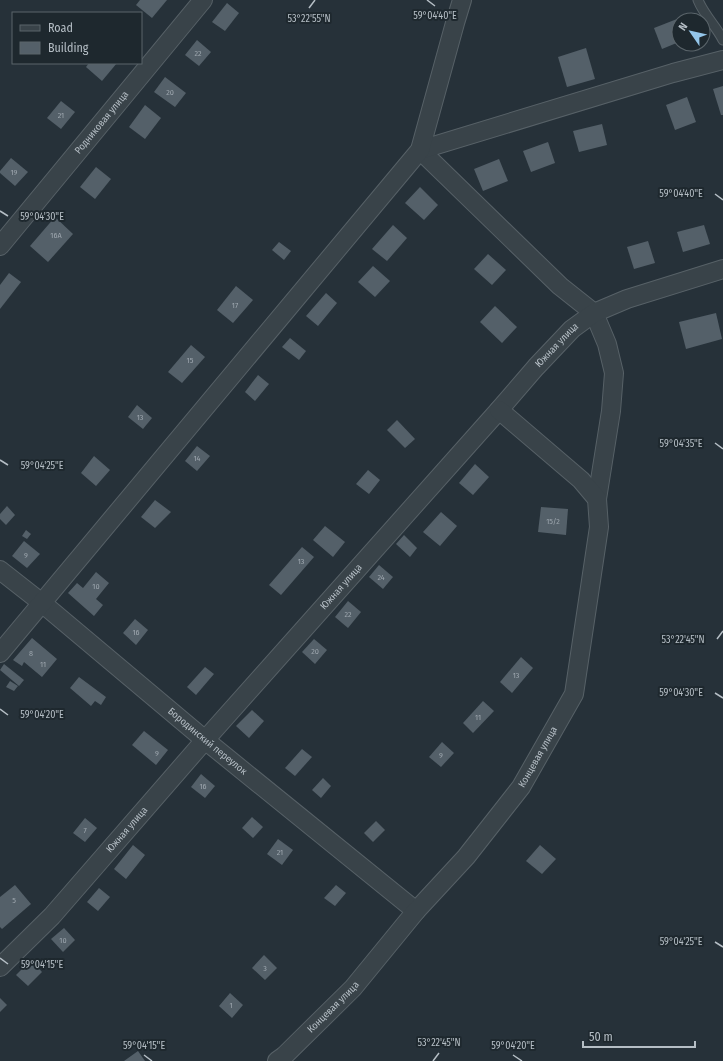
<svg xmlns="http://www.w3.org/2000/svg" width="723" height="1061" viewBox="0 0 723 1061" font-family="'Fira Sans Condensed',sans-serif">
	<rect width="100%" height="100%" fill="#263139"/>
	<!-- building -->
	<g fill="#546069">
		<polygon points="140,0 167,0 152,18 136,5"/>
		<polygon points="227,3 239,13 225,31 212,22"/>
		<polygon points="677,19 679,24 679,42 662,49 654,28"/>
		<polygon points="197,40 211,52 199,66 185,55"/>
		<polygon points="586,48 595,79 567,87 558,57"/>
		<polygon points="89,63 117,63 102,81 86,67"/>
		<polygon points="165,77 186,93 175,107 154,92"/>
		<polygon points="723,86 723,115 721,115 713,89"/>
		<polygon points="687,97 696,122 675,130 666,105"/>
		<polygon points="61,101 75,112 61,129 47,118"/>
		<polygon points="145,105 161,118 145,139 129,127"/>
		<polygon points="602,124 607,145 579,152 573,131"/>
		<polygon points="548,142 555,163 531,172 523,151"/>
		<polygon points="11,158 28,172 15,186 0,173 0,171"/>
		<polygon points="499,159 508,181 483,191 474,169"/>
		<polygon points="96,167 111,179 95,199 80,187"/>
		<polygon points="420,187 438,205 424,220 405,203"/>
		<polygon points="55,217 73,234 48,262 30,246"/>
		<polygon points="393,225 407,238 387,261 372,249"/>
		<polygon points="704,225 710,244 683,252 677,232"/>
		<polygon points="648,241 655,263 634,269 627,247"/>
		<polygon points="279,242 291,251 284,260 272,250"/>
		<polygon points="488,254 506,270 492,285 474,269"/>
		<polygon points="373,266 390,281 375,297 358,282"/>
		<polygon points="9,273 21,282 0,309 0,285"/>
		<polygon points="236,286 253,300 233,323 217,310"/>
		<polygon points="326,293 337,303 318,326 306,316"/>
		<polygon points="495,306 517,327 502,343 480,322"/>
		<polygon points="716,313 722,339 686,349 679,322"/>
		<polygon points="290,338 306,351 299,360 282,347"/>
		<polygon points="191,345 205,357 182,383 168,372"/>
		<polygon points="258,375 269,384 255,401 245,392"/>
		<polygon points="137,405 152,418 143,429 128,417"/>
		<polygon points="397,420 415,439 405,448 387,430"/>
		<polygon points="197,446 210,456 197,471 185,461"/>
		<polygon points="94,456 110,470 96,486 81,473"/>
		<polygon points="475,464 489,477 473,495 459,483"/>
		<polygon points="368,470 380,480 369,494 356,484"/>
		<polygon points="155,500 171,512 155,528 141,517"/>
		<polygon points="7,506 15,515 6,525 0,519 0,514"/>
		<polygon points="541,507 568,509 566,535 538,532"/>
		<polygon points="441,512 457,526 440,546 423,532"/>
		<polygon points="325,526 345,542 333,557 313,540"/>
		<polygon points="26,530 31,534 27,539 22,536"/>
		<polygon points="404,535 417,548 410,557 396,544"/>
		<polygon points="24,541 40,554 27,568 12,556"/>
		<polygon points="302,547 314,557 281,595 269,585"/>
		<polygon points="379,565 393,577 383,589 369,577"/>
		<polygon points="96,572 109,583 96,599 103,605 94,616 68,593 77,583 83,588"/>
		<polygon points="348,601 361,612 348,628 335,617"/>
		<polygon points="135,619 148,630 136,645 123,633"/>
		<polygon points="32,638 57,659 42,677 24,662 22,666 13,660"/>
		<polygon points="314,639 327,650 315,664 302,652"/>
		<polygon points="521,657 533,668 512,693 500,682"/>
		<polygon points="4,664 24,680 19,686 0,670"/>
		<polygon points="205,667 214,674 196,695 187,687"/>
		<polygon points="79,677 106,697 101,705 95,701 91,706 70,688"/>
		<polygon points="10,681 18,686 14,691 6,687"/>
		<polygon points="483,701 494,711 473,733 463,723"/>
		<polygon points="252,710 264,721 249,738 236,726"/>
		<polygon points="144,731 168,750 156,765 132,745"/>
		<polygon points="442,742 454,753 441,767 429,757"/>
		<polygon points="302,749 312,757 295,776 285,768"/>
		<polygon points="201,774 215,786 205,798 191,787"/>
		<polygon points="323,778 331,786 321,798 312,790"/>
		<polygon points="252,817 263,827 253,838 242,828"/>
		<polygon points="85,818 97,828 85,842 73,833"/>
		<polygon points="376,821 385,830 373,842 364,833"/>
		<polygon points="278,839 293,850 282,865 267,854"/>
		<polygon points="133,845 145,855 126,879 114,869"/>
		<polygon points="540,845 556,859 542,874 526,861"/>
		<polygon points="15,885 31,904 2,929 0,927 0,897"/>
		<polygon points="336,885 346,893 335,906 324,898"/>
		<polygon points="99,888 110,897 98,911 87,902"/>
		<polygon points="64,928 75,940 63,952 51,939"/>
		<polygon points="264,955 277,968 265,980 252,968"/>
		<polygon points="31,960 42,972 28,986 16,975"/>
		<polygon points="230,993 243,1005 232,1018 219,1006"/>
		<polygon points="0,998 7,1005 0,1012"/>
		<polygon points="138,1051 145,1061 124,1061"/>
	</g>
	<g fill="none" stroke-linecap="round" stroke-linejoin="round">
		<!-- service casing -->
		<g stroke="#576167" stroke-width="11">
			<path id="service" d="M698,0C704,15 716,26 723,40"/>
		</g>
		<!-- minor casing -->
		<g stroke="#576167" stroke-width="20">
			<g id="minor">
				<polyline points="420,150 560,286 594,313 607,344 614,373 611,411 597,499"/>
				<polyline points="420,150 673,73 723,60"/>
				<path id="s1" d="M0,246L203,0"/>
				<path id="s2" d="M0,570L42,603L205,740L416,911"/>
				<polyline points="0,653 420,150 455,23 462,0"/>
				<path id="s3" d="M0,967L52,916L205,740L499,410L536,367L572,329L594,313L627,299L723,269"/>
				<path id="s4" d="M277,1061L284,1056L353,988L416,911L466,857L521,787L574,694L599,527L597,499L581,480L499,410"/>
			</g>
		</g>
		<!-- service -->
		<use href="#service" stroke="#394349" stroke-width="9"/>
		<!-- minor -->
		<use href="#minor" stroke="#394349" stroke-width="18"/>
	</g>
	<!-- ticks -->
	<path fill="none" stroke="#b5bec5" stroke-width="1.5" d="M427,0L435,6M309,8L315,0M715,194L723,200M0,211L8,216M715,443L723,449M0,460L8,465M717,639L723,631M715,693L723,698M0,709L8,715M715,942L723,947M0,958L8,964M144,1055L152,1061M513,1055L522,1061M433,1061L439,1053"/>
	<g text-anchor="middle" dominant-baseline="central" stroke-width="4" stroke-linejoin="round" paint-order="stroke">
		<!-- number labels -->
		<g font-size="8" fill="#9da6ae">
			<text x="198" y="53">22</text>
			<text x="170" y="92">20</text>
			<text x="61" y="115">21</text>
			<text x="14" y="172">19</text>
			<text x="56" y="235">16А</text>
			<text x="235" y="305">17</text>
			<text x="190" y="360">15</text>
			<text x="140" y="417">13</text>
			<text x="197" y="458">14</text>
			<text x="553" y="521">15/2</text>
			<text x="26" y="555">9</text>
			<text x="301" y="561">13</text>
			<text x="381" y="577">24</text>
			<text x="96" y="586">10</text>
			<text x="348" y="614">22</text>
			<text x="136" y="632">16</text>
			<text x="315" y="651">20</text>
			<text x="31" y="653">8</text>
			<text x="43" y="664">11</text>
			<text x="516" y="675">13</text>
			<text x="478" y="717">11</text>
			<text x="157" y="753">9</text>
			<text x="441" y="755">9</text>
			<text x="203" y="786">16</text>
			<text x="85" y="830">7</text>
			<text x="280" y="852">21</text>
			<text x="14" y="900">5</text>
			<text x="63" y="940">10</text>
			<text x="265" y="968">3</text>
			<text x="231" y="1005">1</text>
		</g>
		<!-- street labels -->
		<g font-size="10" fill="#b5bec5" stroke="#1e282e">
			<text stroke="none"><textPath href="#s1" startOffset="160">Родниковая улица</textPath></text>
			<text stroke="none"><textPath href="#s3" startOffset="835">Южная улица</textPath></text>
			<text stroke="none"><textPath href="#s3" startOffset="511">Южная улица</textPath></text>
			<text stroke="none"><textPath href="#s2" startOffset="269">Бородинский переулок</textPath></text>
			<text stroke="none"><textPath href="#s4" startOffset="402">Концевая улица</textPath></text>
			<text stroke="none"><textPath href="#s3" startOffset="187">Южная улица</textPath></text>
			<text stroke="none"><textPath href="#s4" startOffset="78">Концевая улица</textPath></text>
		</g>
	</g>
	<g font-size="10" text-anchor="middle" fill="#b5bec5" stroke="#1e282e" stroke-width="4" stroke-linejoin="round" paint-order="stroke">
		<text x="435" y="19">59°04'40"E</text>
		<text x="309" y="22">53°22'55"N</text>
		<text x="681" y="197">59°04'40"E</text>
		<text x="42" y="220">59°04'30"E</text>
		<text x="681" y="447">59°04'35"E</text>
		<text x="42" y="469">59°04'25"E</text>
		<text x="683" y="643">53°22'45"N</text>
		<text x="681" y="696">59°04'30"E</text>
		<text x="42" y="718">59°04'20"E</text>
		<text x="681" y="945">59°04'25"E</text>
		<text x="42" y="968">59°04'15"E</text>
		<text x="439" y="1046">53°22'45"N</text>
		<text x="144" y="1049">59°04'15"E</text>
		<text x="513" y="1049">59°04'20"E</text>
	</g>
	<!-- legend -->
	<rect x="12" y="12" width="130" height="52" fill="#1e282e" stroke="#5a646a"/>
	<rect x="20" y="25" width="20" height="6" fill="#394349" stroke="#5a646a"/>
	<text x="48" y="32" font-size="12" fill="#b5bec5">Road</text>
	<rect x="20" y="42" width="20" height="12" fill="#546069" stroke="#5a646a"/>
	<text x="48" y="52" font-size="12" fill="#b5bec5">Building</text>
	<!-- north arrow -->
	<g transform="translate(691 32) rotate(304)"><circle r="19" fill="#1e282e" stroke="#5a646a"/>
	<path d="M0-3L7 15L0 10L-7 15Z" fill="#94c6ea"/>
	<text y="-6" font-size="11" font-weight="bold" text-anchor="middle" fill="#b5bec5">N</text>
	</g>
	<!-- scale -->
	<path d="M583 1041v6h112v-6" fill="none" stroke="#b5bec5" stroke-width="2"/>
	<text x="589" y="1041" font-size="12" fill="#b5bec5" stroke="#1e282e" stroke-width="3" paint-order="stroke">50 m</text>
</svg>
